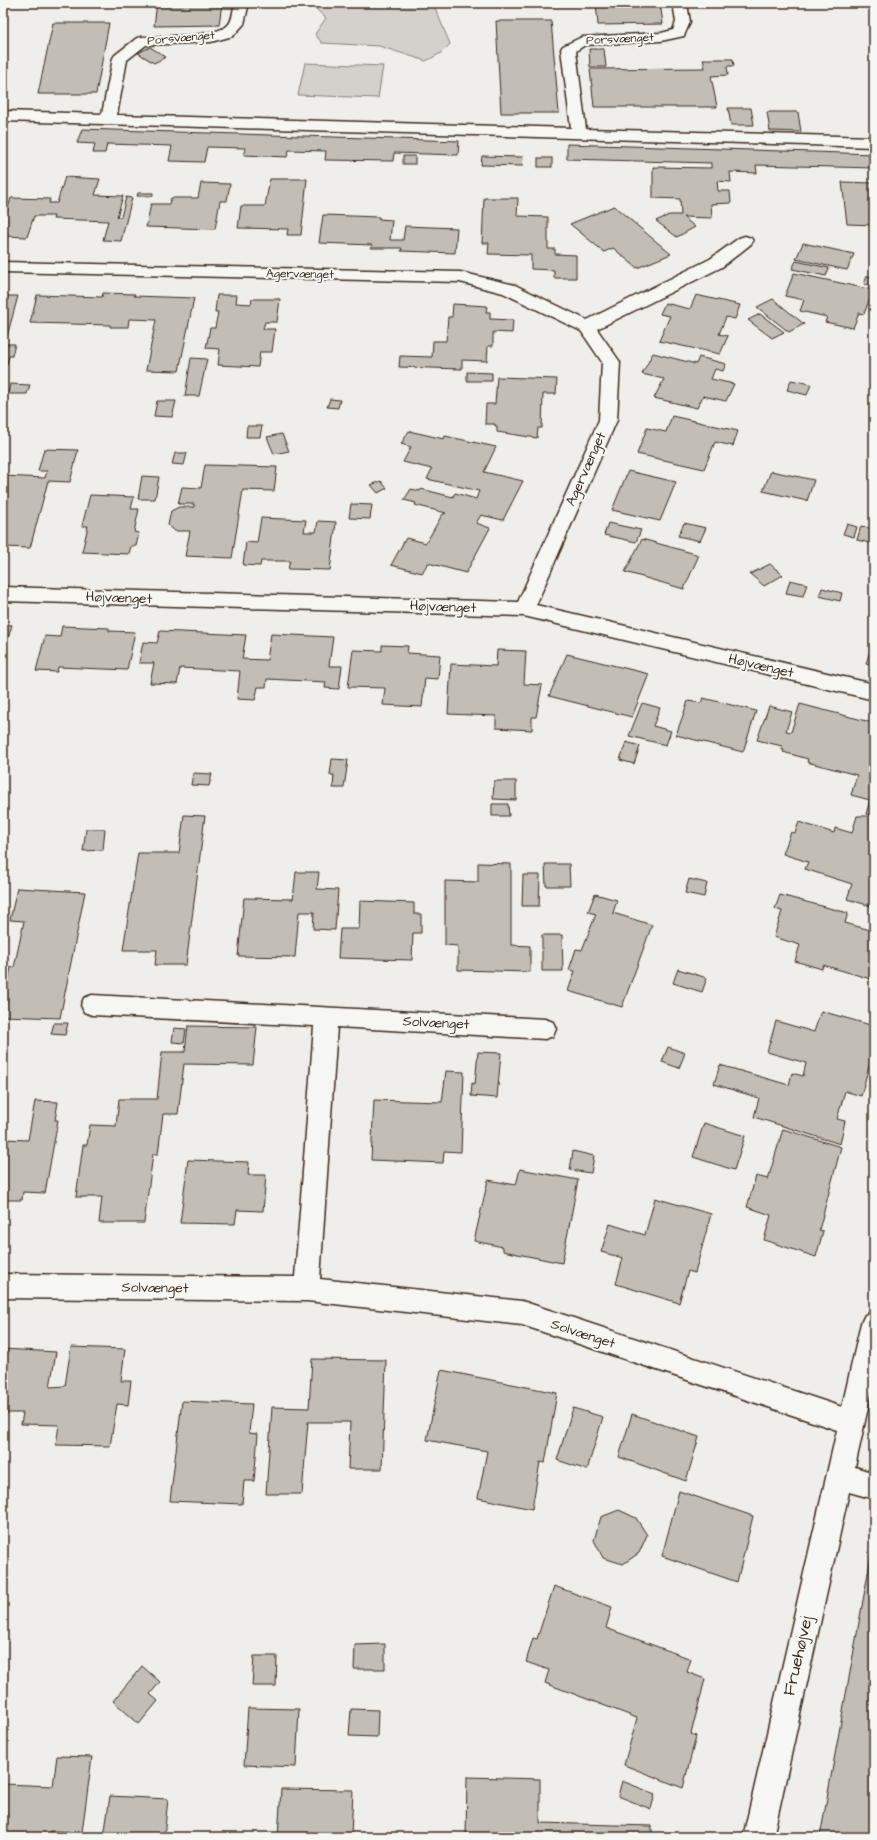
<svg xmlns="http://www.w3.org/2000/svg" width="877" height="1840" viewBox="0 0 877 1840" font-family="'Architects Daughter',sans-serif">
	<rect width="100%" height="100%" fill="#efeeea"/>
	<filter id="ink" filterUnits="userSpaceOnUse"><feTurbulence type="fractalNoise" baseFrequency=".025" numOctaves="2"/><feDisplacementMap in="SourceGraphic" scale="8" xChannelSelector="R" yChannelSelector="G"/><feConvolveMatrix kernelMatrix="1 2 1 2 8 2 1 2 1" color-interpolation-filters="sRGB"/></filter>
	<g filter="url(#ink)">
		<!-- green -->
		<g fill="#d4d1cc" stroke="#887e75">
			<polygon points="315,3 378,3 379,6 433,3 450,44 441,53 426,61 379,46 322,43 315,34 326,18 316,9"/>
			<polygon points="305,63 383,66 378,98 298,95"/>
		</g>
		<!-- building -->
		<g fill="#c2bdb7" stroke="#3b2a1e">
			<polygon points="157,3 222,3 219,25 154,26"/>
			<polygon points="596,3 660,3 663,24 598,25"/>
			<polygon points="496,21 551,21 559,113 501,113"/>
			<polygon points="53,23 109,23 96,94 38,94"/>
			<polygon points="150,47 166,57 154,63 138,53"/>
			<polygon points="589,49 604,49 606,67 590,67"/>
			<polygon points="703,59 733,59 734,66 727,66 728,75 711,76 717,107 594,107 590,69 705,68"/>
			<polygon points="728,108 751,108 754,125 731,125"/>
			<polygon points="767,112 798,112 801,132 770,131"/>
			<polygon points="82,129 459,141 458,155 394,153 393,161 325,160 326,151 289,150 287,157 244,155 245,148 207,147 204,162 169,161 172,146 107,144 105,153 93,153 95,144 77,143"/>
			<polygon points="567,144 874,154 874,168 756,165 757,173 730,172 731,182 717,181 718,191 730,191 731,203 711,204 712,218 683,217 695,227 677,237 656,221 669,215 681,215 680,199 653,198 653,167 711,168 711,163 567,159"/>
			<rect x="403" y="156" width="12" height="8"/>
			<polygon points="482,156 523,157 522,166 481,165"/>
			<rect x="538" y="158" width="14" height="9"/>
			<polygon points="65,177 100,179 95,195 123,196 117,217 121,217 126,197 132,198 121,241 103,240 108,221 53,219 54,216 34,216 27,237 3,236 3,211 7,211 11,198 50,199 49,203 57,203"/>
			<polygon points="270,179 307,179 301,235 287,235 288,229 238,228 241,206 265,206"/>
			<polygon points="842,182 874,183 874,225 847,224"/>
			<polygon points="201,183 230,184 227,201 220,201 215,229 146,227 151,204 169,204 171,198 198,198"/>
			<polygon points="138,193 153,193 153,196 137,196"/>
			<polygon points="484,198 518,198 517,216 548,217 548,249 555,249 555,254 576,255 576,278 554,278 554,270 531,269 531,255 488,254 489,243 482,243"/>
			<polygon points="614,206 671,254 637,268 613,248 604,252 570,224"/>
			<polygon points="323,215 379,217 379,219 392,220 390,240 403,240 405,226 457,228 455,253 401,251 402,248 371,248 372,245 319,243"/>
			<polygon points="803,243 854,254 847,270 796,259"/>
			<polygon points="796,261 829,268 826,276 792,269"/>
			<polygon points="794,273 873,290 864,314 859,313 853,328 825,322 827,317 800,311 804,300 785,296"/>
			<polygon points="867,276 874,277 874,286 864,284"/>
			<polygon points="103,293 135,294 134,296 194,298 179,371 146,370 156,320 129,319 128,327 110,327 110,325 30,323 37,295 102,297"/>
			<polygon points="217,295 237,295 236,303 251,304 252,299 280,299 277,322 265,322 263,329 275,329 272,352 260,352 258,367 218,365 220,349 206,348 210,328 215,328 218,312 215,312"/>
			<polygon points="696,295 740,305 735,319 726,317 719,334 728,336 720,354 659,341 670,316 660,314 665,303 690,309"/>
			<polygon points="3,296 18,296 6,340 3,340"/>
			<polygon points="773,299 804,324 789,332 757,307"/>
			<polygon points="453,304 487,306 486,312 490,312 490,319 513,320 512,333 493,332 493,346 488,346 487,361 462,360 462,369 399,367 400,356 432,357 433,341 446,341 448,317 452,317"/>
			<polygon points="760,314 784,332 772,338 748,320"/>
			<polygon points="3,344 15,344 12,356 9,356 7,364 3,364"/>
			<polygon points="653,353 696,364 699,357 726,364 723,371 715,369 711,379 734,384 726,401 703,396 697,408 654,398 664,379 642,374"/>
			<polygon points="191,358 207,359 199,396 185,396"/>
			<polygon points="467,372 492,373 492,381 467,381"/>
			<polygon points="497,377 557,379 556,394 543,394 542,428 538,428 537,438 497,432 497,426 495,426 495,424 485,424 486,404 495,404"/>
			<polygon points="791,380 811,384 807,395 787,390"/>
			<polygon points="10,384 30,385 27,394 8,394"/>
			<polygon points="330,399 340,400 338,408 327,407"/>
			<polygon points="157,401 176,401 172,417 154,416"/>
			<polygon points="672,416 738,431 733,446 715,442 704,469 637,454 647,428 666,432"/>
			<polygon points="247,426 262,426 260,437 246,437"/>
			<polygon points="409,431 444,439 445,436 496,447 484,472 523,481 503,520 481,515 476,523 490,528 466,573 428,563 422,573 391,565 406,538 426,543 442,515 446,513 415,505 416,503 404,500 411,489 420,491 421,489 453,497 455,493 476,499 479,491 427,479 432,469 403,462 411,447 401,444"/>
			<polygon points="282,434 289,451 274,454 267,437"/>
			<polygon points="44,449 78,450 70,482 48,481 30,548 3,547 3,476 45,478 47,471 38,471"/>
			<polygon points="175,453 187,453 184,465 172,464"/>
			<polygon points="205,465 277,467 274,491 243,490 232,558 185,556 190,531 175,531 168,525 171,511 179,507 194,507 194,504 178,504 182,487 201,488"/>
			<polygon points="628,471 676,482 660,521 612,510"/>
			<polygon points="771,471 814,480 807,501 763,491"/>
			<polygon points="142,476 159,477 155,499 138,499"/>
			<polygon points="381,481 387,488 378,493 371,485"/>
			<polygon points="90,495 134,497 131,509 139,509 134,532 139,533 136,546 131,546 129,554 82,552 88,526 82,526"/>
			<polygon points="351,504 372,505 370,519 349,518"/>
			<polygon points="261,518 306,520 304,532 316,532 318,521 336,522 330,570 288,569 290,561 261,561 260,566 243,565 246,542 257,543"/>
			<polygon points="608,523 641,530 636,542 604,535"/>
			<polygon points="684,523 706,528 700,541 678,536"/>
			<polygon points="847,524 857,527 854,537 843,534"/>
			<polygon points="861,526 874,529 874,544 857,540"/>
			<polygon points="642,539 699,555 684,589 625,572"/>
			<polygon points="770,564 783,575 764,586 750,574"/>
			<polygon points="790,580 807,584 803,596 786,593"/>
			<polygon points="822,588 842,593 840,601 819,596"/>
			<polygon points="3,624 12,625 3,656"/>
			<polygon points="62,626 109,628 109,631 135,632 127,670 58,667 57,672 36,671 45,636 60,637"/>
			<polygon points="160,631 246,635 242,659 267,660 271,634 333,637 329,666 342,666 339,689 325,688 326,682 267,679 266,687 258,687 255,700 237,699 240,671 180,668 177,684 150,683 154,663 139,663 143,642 157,643"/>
			<polygon points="874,637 874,666 866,664"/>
			<polygon points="382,645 408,646 407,653 440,655 438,679 425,678 422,707 383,705 385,688 348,687 353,650 382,651"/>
			<polygon points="497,650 526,651 524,684 542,685 536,717 532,717 532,730 496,728 496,716 448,714 451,664 496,666"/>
			<polygon points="567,654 649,674 632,717 549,696"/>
			<polygon points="703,698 756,711 743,752 676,735 688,701 701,703"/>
			<polygon points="642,703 660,708 653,726 671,731 666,745 629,736"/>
			<polygon points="800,704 874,723 874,815 866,814 870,800 851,795 857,775 807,762 808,759 783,752 784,750 781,749 782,746 757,740 769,706 792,712 786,731 791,732"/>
			<polygon points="626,742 640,746 634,764 620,760"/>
			<polygon points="332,759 348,760 344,788 333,788 334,775 330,775"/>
			<polygon points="193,773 212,774 209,786 191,785"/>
			<polygon points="494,781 516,781 516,800 493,799"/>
			<polygon points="492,804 508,804 509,816 492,816"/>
			<polygon points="184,815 205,816 186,965 155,965 157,950 123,950 138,853 179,853"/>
			<polygon points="857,816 874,816 874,907 847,899 852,884 805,869 808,862 783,854 791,832 795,833 799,822 834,833 835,828 852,833"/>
			<polygon points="86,829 105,829 103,850 83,851"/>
			<polygon points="478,863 511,864 511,945 530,946 530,972 458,970 458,946 445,945 445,881 478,882"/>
			<polygon points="545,864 569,864 570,886 546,886"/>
			<polygon points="296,872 319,872 317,889 338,890 335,930 313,929 314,912 299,912 295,957 238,956 244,898 293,899"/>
			<polygon points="523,875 540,875 539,906 522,906"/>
			<polygon points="689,879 707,883 704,897 685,893"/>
			<polygon points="17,888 85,892 60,1018 3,1016 3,991 6,991 11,967 14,968 24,921 10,920"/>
			<polygon points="595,894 617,900 613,913 652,925 622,1007 568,991 575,971 569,970 576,949 582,950 596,914 588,912"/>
			<polygon points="780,895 848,913 845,923 874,931 874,980 823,965 822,969 795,961 800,945 774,937 782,911 775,909"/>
			<polygon points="360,901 414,903 414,914 421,914 421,933 413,933 412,960 338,958 340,929 359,929"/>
			<polygon points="542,935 562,935 563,971 542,971"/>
			<polygon points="678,969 707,978 702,992 673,983"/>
			<polygon points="821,1011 874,1026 874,1047 861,1096 845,1091 837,1119 845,1121 840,1144 754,1117 759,1098 714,1084 720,1065 789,1085 792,1073 803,1076 806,1063 767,1052 776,1021 814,1032"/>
			<polygon points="54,1023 68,1023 65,1035 51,1034"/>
			<polygon points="188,1026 257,1027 253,1065 184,1064 178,1114 163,1114 158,1154 153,1154 144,1223 99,1223 102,1197 76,1197 83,1145 87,1145 90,1125 116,1126 119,1099 157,1099 162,1052 185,1052"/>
			<polygon points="174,1028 186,1029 184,1043 172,1042"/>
			<polygon points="668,1047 685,1053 679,1068 662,1062"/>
			<polygon points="478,1052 501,1053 497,1098 471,1096 472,1083 475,1084"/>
			<polygon points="446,1071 464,1072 461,1152 444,1151 443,1163 371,1160 374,1100 442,1102"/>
			<polygon points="35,1101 58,1102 55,1120 58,1120 45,1193 23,1192 22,1200 3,1200 3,1139 28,1140"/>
			<polygon points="704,1123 745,1136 734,1170 693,1157"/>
			<polygon points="783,1129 841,1147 819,1230 823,1231 816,1257 764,1240 771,1215 747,1207 756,1176 768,1179"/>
			<polygon points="573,1151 594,1156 591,1173 570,1170"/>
			<polygon points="188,1160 249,1162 248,1175 266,1175 263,1211 237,1210 235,1224 180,1223"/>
			<polygon points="520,1169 578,1180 562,1263 503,1251 503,1247 474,1241 488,1180 516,1185"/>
			<polygon points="655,1198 711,1214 695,1273 688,1271 679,1303 616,1284 623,1258 601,1252 610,1224 645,1235"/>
			<polygon points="71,1347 125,1349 121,1381 131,1381 128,1405 117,1404 110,1446 56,1445 59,1425 21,1424 23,1413 3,1413 3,1349 56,1352 50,1387 65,1386"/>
			<polygon points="312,1359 386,1360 382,1469 348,1469 350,1422 308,1422 302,1494 266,1494 272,1407 309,1408"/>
			<polygon points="441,1370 557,1393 545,1463 540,1462 532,1509 478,1498 487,1451 427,1440"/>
			<polygon points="182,1401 252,1404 249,1433 258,1434 254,1481 244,1481 242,1504 170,1501"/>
			<polygon points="573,1408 603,1417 587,1470 557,1460"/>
			<polygon points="632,1414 699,1437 686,1481 619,1457"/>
			<polygon points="679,1491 753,1516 737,1582 662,1556"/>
			<polygon points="619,1510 636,1518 647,1535 639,1553 623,1564 603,1558 594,1540 601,1517"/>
			<polygon points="874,1540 874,1837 820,1837"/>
			<polygon points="554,1586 612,1607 606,1628 691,1659 687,1672 705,1679 691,1734 696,1736 683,1788 624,1765 637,1718 545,1683 549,1670 526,1662 533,1638 537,1639"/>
			<polygon points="385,1644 385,1669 354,1669 355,1645"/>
			<polygon points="254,1656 277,1656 276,1686 252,1686"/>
			<polygon points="142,1666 160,1682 150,1694 158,1701 139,1724 113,1701"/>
			<polygon points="248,1708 299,1709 296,1767 244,1765"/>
			<polygon points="351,1709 378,1710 377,1737 349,1736"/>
			<polygon points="57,1756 92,1757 82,1832 50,1831 50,1837 3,1837 3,1784 53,1786"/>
			<polygon points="467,1777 540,1779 540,1823 652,1826 652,1837 466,1837"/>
			<polygon points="622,1781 655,1794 651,1809 618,1796"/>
			<polygon points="281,1789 353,1790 351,1837 278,1837"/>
			<polygon points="110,1796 168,1799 164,1837 104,1837"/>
		</g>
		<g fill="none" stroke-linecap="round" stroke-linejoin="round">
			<!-- minor casing -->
			<g stroke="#3b2a1e" stroke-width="3">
				<g id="minor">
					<path d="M235,3H249L244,24L233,36L211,42L146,45L127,60L117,115L571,128L561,49L563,46L582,37L661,33L673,30L676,22L673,3H687L690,22L684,36L661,41L585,45L576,51L586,129L874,137V147L3,121V111L102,114L113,58L115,55L137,38L142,37C161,36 218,38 229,24C233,19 233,9 235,3Z"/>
					<polygon points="745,236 751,238 753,241 751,244 722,267 597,329 620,362 617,420 536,605 874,684 874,700 524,616 3,601 3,587 518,602 599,420 602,362 581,331 503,293 460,282 3,272 3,262 460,272 515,285 587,320 710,259 739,238"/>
					<polygon points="92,995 545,1019 553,1022 556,1029 553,1036 545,1039 337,1027 320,1279 522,1301 842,1407 861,1323 865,1315 874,1311 874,1380 855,1467 874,1473 874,1499 849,1492 773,1837 743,1837 837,1430 522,1325 307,1301 3,1298 3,1274 295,1277 314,1026 92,1015 84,1012 81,1005 84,998"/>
				</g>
			</g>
			<!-- minor -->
			<use href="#minor" fill="#f6f6f2" fill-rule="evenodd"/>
		</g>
	</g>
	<g text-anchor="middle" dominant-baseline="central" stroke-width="4" stroke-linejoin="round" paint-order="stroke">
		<!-- far-street labels -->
		<g font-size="12" fill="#3b2a1e" stroke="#f6f6f2">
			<text transform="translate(181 38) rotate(-5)">Porsvænget</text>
			<text transform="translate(620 39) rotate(-3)">Porsvænget</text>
			<text transform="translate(300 274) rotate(1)">Agervænget</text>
		</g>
		<!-- street labels -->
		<g font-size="14" fill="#3b2a1e" stroke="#f6f6f2">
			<text transform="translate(586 469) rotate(-66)">Agervænget</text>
			<text transform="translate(119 598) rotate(2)">Højvænget</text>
			<text transform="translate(443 607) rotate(2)">Højvænget</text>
			<text transform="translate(761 666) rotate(13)">Højvænget</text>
			<text transform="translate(436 1023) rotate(3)">Solvænget</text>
			<text transform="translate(155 1288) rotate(1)">Solvænget</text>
			<text transform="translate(583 1334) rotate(18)">Solvænget</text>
		</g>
		<!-- near-street labels -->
		<g font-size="17" fill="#3b2a1e" stroke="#f6f6f2">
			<text transform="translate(798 1656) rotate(-77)">Fruehøjvej</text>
		</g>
	</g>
	<!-- margin -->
	<rect width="877" height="1840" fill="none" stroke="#f6f6f2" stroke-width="16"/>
	<rect x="8" y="8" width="861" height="1824" fill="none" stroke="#3b2a1e" stroke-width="1.5" filter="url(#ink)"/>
</svg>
